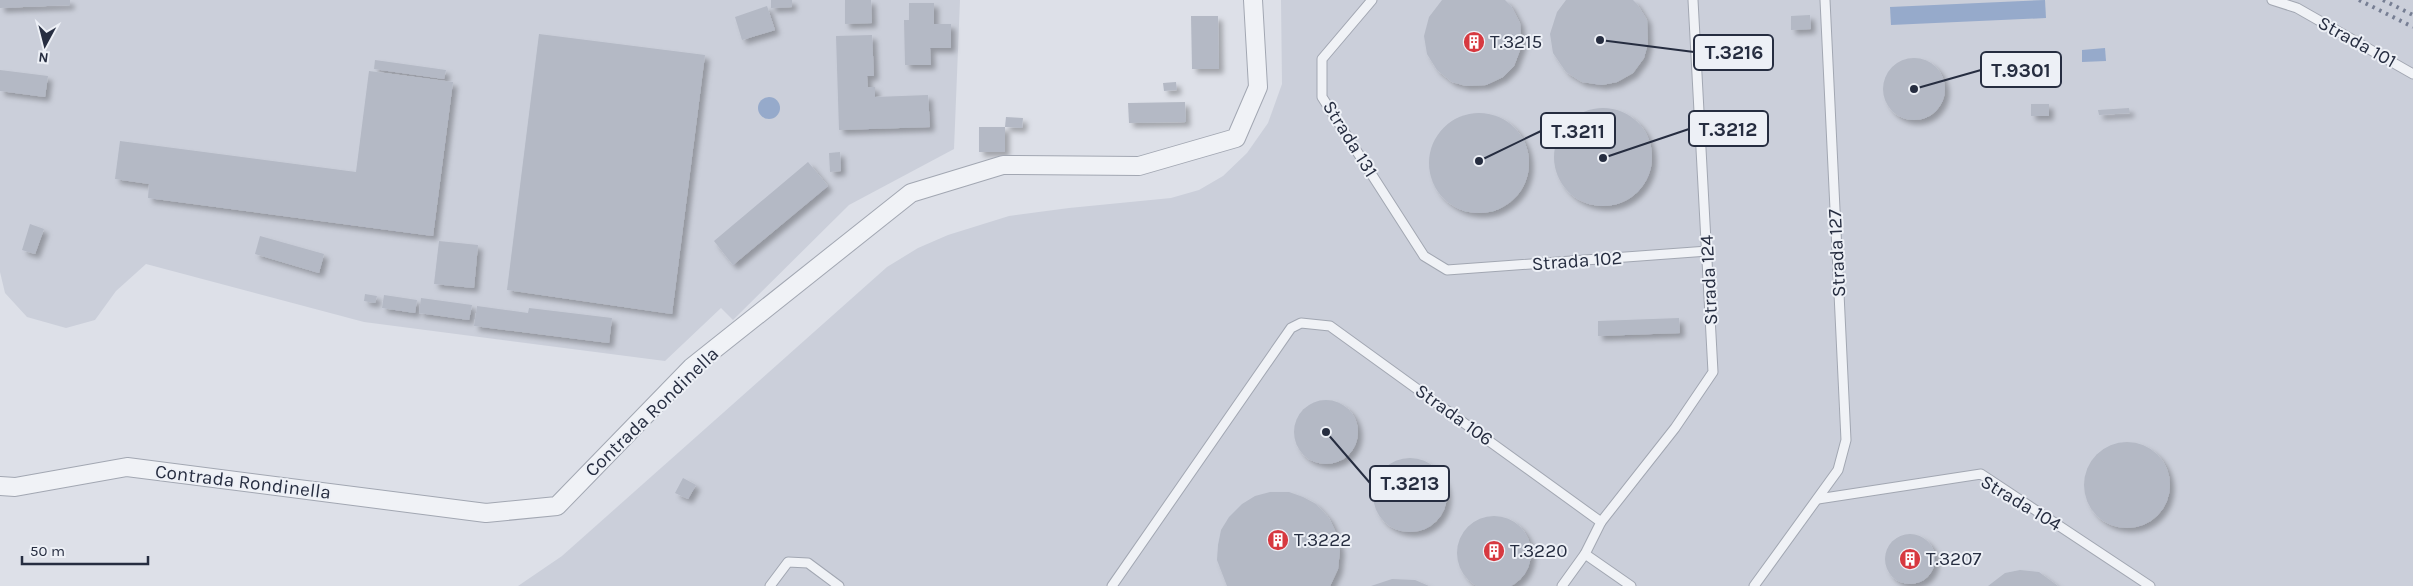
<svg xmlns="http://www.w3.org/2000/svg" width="2413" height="586" viewBox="0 0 2413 586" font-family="Karla,sans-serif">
	<defs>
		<filter id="shadow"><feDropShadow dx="4.5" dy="4.5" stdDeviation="2.5" flood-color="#0004"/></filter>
	</defs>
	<rect width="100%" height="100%" fill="#dde0e8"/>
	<!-- built -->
	<g fill="#cbcfda">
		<polygon points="0,0 960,0 954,149 849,205 733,320 721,308 665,361 364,322 146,264 116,291 95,320 66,328 27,317 5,293 0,272"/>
		<polygon points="1281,0 2413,0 2413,586 518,586 562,556 887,267 918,248 948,235 1009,216 1069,208 1171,198 1199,190 1223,176 1247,153 1268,123 1282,84"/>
	</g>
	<!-- water -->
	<g fill="#96aacb">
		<polygon points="2045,0 2046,18 1891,25 1890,7"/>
		<polygon points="2105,48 2106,61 2082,62 2082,50"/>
		<circle cx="769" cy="108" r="11"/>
	</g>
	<!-- building -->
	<g fill="#b4b9c5" filter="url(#shadow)">
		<polygon points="0,0 70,0 70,5 0,8"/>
		<polygon points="771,0 792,0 792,7 771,8"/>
		<polygon points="845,0 871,0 872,23 845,24"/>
		<polygon points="1442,0 1505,0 1511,6 1520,23 1522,45 1514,66 1503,77 1486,85 1466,86 1452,82 1437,70 1427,54 1424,36 1429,17"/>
		<polygon points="1566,0 1633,0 1637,4 1647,20 1648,43 1644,58 1633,73 1617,82 1602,85 1582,82 1566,72 1553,53 1550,34 1557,12"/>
		<polygon points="909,3 934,3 934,24 951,24 951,48 930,48 931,65 905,65 904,20 909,20"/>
		<polygon points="767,6 775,30 742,40 735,17"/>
		<polygon points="1810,15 1811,29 1791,30 1791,16"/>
		<polygon points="1191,16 1218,16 1219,69 1192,69"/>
		<polygon points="539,34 705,55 672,314 507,290"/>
		<polygon points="872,35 874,76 867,76 868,87 875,87 875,97 928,95 930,127 839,130 836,36"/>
		<circle cx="1914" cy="89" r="31"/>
		<polygon points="375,60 446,70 444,79 374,69"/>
		<polygon points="0,70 48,76 45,97 0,91"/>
		<polygon points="369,71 453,82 433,236 148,198 149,184 115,179 120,141 356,172"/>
		<polygon points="1176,82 1177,90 1164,91 1163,83"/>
		<polygon points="1185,102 1186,122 1129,123 1128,103"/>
		<rect x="2031" y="104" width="18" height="12"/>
		<polygon points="2129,108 2130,113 2099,115 2098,110"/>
		<circle cx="1603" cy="157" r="49"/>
		<circle cx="1479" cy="163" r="50"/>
		<polygon points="1006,117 1023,118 1022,128 1005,127"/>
		<rect x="979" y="127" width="26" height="25"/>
		<polygon points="840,152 841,171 830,172 829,153"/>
		<polygon points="808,162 828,186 733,265 714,241"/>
		<polygon points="30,224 44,229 35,254 22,250"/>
		<polygon points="260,236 324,254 319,273 255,254"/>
		<polygon points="439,241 478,245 474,288 434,284"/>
		<polygon points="365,294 377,296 375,303 364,301"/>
		<polygon points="384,295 417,300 415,313 382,308"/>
		<polygon points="421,298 472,305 469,320 419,313"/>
		<polygon points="477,306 528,313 529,308 612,318 609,343 474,326"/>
		<polygon points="1679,318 1680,333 1598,336 1598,321"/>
		<circle cx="1326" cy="432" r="32"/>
		<circle cx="2127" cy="485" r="43"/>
		<circle cx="1410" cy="495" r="37"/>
		<polygon points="683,478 696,485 688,499 675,493"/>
		<polygon points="1270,492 1289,492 1303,497 1316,504 1329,518 1337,535 1340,550 1338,569 1330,586 1227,586 1217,560 1218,545 1221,530 1229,517 1242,504 1255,496"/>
		<circle cx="1494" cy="553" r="37"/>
		<circle cx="1910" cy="559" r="25"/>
		<polygon points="2020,570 2039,572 2058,586 1988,586 2005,573"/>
		<polygon points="1392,579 1415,580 1429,586 1371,586"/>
	</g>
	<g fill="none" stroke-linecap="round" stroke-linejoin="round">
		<!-- lane casing -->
		<g stroke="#a2a7b2" stroke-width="11">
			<g id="lane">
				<polyline points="1372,0 1322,59 1322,97 1424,256 1447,270 1708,251"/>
				<polyline points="2272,0 2297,8 2413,74"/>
				<polyline points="1818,499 1981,474 2150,586"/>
				<polyline points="1585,554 1631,586"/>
				<polyline points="770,586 788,562 808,563 839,586"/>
				<polyline points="1112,586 1291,328 1301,323 1330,326 1601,522"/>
				<polyline points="1562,586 1585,554 1601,522 1675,428 1713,372 1693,0"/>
				<polyline points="1754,586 1838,470 1846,440 1825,0"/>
			</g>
		</g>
		<!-- street casing -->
		<g stroke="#a2a7b2" stroke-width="20">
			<polyline id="street" points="0,486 15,487 127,467 486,513 557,506 692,367 911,193 1003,165 1139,166 1236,138 1258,87 1253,0"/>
		</g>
		<!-- lane -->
		<use href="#lane" stroke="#f0f2f6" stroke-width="9"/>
		<!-- street -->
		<use href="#street" stroke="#f0f2f6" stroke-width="18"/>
		<!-- rail -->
		<g stroke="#767e93" stroke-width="4" stroke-dasharray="2.5 5" stroke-linecap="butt">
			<polyline points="2359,0 2413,27"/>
			<polyline points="2383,0 2413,15"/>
		</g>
	</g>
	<!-- icons -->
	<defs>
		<g id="building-disc" transform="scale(1.125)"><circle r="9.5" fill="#d73940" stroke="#edf0f6"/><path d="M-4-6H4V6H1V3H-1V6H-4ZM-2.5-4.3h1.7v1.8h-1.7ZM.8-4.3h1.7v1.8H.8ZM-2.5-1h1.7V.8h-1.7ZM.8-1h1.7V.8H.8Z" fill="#fff"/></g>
	</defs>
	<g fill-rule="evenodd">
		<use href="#building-disc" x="1474" y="42"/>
		<use href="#building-disc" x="1278" y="540"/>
		<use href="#building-disc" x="1494" y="551"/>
		<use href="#building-disc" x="1910" y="559"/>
	</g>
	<g text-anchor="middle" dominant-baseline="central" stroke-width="4" stroke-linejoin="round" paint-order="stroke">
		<!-- poi labels -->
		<g font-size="19" fill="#262d40" stroke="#edf0f6" text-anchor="start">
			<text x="1490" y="42">T.3215</text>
			<text x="1294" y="540">T.3222</text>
			<text x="1510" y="551">T.3220</text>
			<text x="1926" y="559">T.3207</text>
		</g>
		<!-- street labels -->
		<g font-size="19" fill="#262d40" stroke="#edf0f6">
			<text transform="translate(2357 42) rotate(29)">Strada 101</text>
			<text transform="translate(1350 139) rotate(58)">Strada 131</text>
			<text transform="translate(1837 253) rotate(-93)">Strada 127</text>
			<text transform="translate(1577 261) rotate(-4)">Strada 102</text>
			<text transform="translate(1709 280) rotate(-93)">Strada 124</text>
			<text transform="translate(652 412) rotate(-44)">Contrada Rondinella</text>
			<text transform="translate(1454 415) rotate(36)">Strada 106</text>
			<text transform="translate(243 482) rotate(7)">Contrada Rondinella</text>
			<text transform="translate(2021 503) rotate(31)">Strada 104</text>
		</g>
	</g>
	<!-- callouts -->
	<path fill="none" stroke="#262d40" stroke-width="2" d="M1600 40L1694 52M1914 89L1981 70M1603 158L1689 129M1479 161L1541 131M1326 432L1370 483"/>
	<g fill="#262d40" stroke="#edf0f6" stroke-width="2">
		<circle cx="1600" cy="40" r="5"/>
		<circle cx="1914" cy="89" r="5"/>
		<circle cx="1603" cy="158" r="5"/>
		<circle cx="1479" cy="161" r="5"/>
		<circle cx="1326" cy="432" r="5"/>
	</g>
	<g fill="#edf0f6" stroke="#262d40" stroke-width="2">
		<rect x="1694" y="35" width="79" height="35" rx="5"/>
		<rect x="1981" y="52" width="80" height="35" rx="5"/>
		<rect x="1689" y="111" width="79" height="35" rx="5"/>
		<rect x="1541" y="113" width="74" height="35" rx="5"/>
		<rect x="1370" y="466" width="79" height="35" rx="5"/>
	</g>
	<g font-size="20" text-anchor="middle" font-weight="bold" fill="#262d40">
		<text x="1734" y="59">T.3216</text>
		<text x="2021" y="77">T.9301</text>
		<text x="1728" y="136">T.3212</text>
		<text x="1578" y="138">T.3211</text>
		<text x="1410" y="490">T.3213</text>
	</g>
	<!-- north arrow -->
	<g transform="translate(45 45) rotate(187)" stroke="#edf0f6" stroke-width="4" paint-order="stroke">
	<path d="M0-4L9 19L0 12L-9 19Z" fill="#262d40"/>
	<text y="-8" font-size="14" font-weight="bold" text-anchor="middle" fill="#262d40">N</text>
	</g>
	<!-- scale -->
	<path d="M22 556v8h126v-8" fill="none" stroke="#262d40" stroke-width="2.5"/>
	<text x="30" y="556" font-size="15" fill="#262d40" stroke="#edf0f6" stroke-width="4" paint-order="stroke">50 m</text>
</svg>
